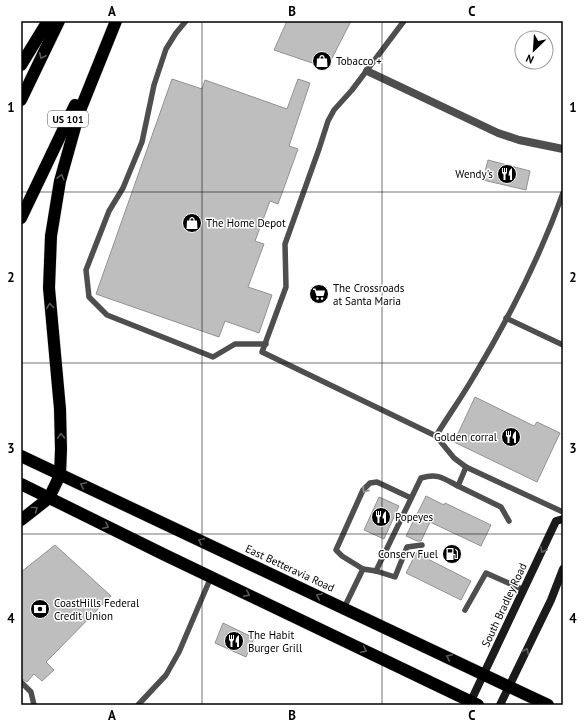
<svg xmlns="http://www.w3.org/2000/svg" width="584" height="726" viewBox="0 0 584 726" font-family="'PT Sans',sans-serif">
	<rect width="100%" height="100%" fill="#fff"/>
	<!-- building -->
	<g fill="#bebebe" stroke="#929292">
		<polygon points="287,21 351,21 327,68 274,50"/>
		<polygon points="172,79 202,89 205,80 287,109 298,79 310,83 289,146 298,149 278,204 270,201 255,241 264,244 248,287 272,295 259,333 225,321 219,337 96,294"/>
		<polygon points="488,160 530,171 526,190 483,180"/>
		<polygon points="475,397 534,426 537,422 560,433 537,482 454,442"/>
		<polygon points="426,496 444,505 445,503 491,525 481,546 430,522 421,541 417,541 406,536"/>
		<polygon points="379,497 399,506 384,539 364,530"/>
		<polygon points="55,545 111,596 46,662 54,670 42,681 34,674 27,682 21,678 21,572"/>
		<polygon points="416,553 471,581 461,600 406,573"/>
		<polygon points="223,623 254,638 246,657 215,643"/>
	</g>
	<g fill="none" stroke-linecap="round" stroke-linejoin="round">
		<!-- highway casing -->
		<g stroke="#dbdbdb" stroke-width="13">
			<g id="highway">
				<polyline points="21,65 48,21"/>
				<polyline points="21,100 59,21"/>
				<polyline points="21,218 75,105"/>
				<polyline points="21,456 548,705"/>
				<polyline points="21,484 165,555 478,705"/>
				<polyline points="21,520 49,498 60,475 61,449 60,409 49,288 51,236 60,181 79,113 116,21"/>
			</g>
		</g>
		<!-- lane -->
		<g stroke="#4e4e4e" stroke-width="5.5">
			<polyline points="186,21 176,33 166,49 154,85 142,142 123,188 109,211 86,270 89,297 107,315 213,357 235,344 266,344"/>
			<path d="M404,21L352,90L334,110L328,121L319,149L285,244L286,287L262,352L436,436C448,416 462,397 474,376C509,318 540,257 563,193"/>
			<polyline points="506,318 563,345"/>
			<polyline points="436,436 454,458 466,467 563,512"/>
			<polyline points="466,467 458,486 501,507 509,521"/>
			<polyline points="363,569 342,556 336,550 363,490 370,483 377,482 411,498"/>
			<path d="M376,571L421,478C438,473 443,478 458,486"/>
			<polyline points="344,608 363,569 376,571 395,577 407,547 422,545"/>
			<polyline points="465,610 486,573 524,590"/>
			<polyline points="21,682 31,692 34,705"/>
			<polyline points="138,705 166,675 179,652 211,577"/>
		</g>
		<!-- street -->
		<polyline stroke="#4e4e4e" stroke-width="8" points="367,71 498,133 519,140 563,149"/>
		<!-- secondary -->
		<g stroke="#1b1b1b" stroke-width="8">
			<polyline points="469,705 556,521 563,519"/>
			<polyline points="500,705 551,600 563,569"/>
		</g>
		<!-- highway -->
		<use href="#highway" stroke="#000" stroke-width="12"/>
	</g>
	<!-- one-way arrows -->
	<defs><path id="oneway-chevron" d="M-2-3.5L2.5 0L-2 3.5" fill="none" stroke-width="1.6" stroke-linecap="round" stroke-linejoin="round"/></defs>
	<g stroke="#595959">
		<use href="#oneway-chevron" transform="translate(42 56) rotate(115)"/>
		<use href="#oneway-chevron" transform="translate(61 177) rotate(-76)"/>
		<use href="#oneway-chevron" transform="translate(50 306) rotate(-96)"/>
		<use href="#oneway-chevron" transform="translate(61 436) rotate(-92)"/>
		<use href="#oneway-chevron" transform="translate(83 485) rotate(-155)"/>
		<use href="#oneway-chevron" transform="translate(35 509) rotate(-38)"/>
		<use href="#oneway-chevron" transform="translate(106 526) rotate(26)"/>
		<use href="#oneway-chevron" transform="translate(201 541) rotate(-155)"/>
		<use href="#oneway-chevron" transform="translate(247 594) rotate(26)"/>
		<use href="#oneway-chevron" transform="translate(319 596) rotate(-155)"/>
		<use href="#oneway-chevron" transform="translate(364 650) rotate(26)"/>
		<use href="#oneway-chevron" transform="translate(449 657) rotate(-155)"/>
	</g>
	<use stroke="#959595" href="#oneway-chevron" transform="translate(365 490) rotate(125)"/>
	<g stroke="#5f5f5f">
		<use href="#oneway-chevron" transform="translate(543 550) rotate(115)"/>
		<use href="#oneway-chevron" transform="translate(526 651) rotate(-65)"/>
	</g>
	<!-- grid -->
	<path fill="none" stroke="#000" stroke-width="1" stroke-opacity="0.55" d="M202,21V705M382,21V705M21,192H563M21,363H563M21,534H563"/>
	<!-- icons -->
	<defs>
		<g id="shop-disc" transform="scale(1)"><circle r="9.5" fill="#000" stroke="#fff"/><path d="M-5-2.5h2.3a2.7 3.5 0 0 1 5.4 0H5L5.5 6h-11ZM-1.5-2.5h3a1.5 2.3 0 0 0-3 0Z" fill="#fff"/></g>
		<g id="restaurant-disc" transform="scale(1)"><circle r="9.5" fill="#000" stroke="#fff"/><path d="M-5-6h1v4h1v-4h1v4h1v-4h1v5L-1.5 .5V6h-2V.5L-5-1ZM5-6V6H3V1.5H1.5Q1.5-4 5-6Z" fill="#fff"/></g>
		<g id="supermarket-disc" transform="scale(1)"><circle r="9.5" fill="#000" stroke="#fff"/><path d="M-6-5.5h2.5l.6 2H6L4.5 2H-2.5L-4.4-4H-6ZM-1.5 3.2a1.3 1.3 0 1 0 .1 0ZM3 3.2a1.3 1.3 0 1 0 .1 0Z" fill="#fff"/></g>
		<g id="fuel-disc" transform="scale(1)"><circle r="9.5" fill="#000" stroke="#fff"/><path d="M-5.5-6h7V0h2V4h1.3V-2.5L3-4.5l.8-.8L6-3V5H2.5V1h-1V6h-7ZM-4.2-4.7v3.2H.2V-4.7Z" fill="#fff"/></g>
		<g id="bank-disc" transform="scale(1)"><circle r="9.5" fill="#000" stroke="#fff"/><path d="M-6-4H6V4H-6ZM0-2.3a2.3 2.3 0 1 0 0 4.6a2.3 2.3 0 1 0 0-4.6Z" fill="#fff"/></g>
	</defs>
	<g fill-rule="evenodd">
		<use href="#shop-disc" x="322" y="61"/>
		<use href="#restaurant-disc" x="507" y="174"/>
		<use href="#shop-disc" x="192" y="223"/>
		<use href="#supermarket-disc" x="319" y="294"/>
		<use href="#restaurant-disc" x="511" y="437"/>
		<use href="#restaurant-disc" x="381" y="517"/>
		<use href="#fuel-disc" x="452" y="554"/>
		<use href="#bank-disc" x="40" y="609"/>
		<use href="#restaurant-disc" x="234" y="641"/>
	</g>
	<g text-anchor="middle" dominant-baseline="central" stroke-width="3" stroke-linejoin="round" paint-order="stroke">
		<!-- shield labels -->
		<rect fill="#fff" stroke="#4c4c4c" stroke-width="1" x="48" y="111" width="40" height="16" rx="3"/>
		<g font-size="10" font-weight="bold" fill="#000">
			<text x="68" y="119">US 101</text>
		</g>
		<!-- poi labels -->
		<g font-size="11" fill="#000" stroke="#fff" text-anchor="start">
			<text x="336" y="61">Tobacco +</text>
			<text x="493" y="174" text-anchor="end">Wendy's</text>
			<text x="206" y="223">The Home Depot</text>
			<text x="333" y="288">The Crossroads<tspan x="333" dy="13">at Santa Maria</tspan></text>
			<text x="497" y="437" text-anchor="end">Golden corral</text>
			<text x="395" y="517">Popeyes</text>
			<text x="438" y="554" text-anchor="end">Conserv Fuel</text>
			<text x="54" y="603">CoastHills Federal<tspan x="54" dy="13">Credit Union</tspan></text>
			<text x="248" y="635">The Habit<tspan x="248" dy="13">Burger Grill</tspan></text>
		</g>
		<!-- street labels -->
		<g font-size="11" fill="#000" stroke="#fff">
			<text transform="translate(290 568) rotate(25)">East Betteravia Road</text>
			<text transform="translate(504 605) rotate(-65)">South Bradley Road</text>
		</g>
	</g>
	<!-- border -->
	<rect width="584" height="726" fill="none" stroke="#ffffff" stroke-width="44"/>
	<!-- north arrow -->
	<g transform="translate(534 50) rotate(205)"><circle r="19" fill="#ffffff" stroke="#999999"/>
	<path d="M0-3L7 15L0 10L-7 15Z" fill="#000000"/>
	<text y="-6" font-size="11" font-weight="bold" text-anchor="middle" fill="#000000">N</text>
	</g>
	<rect x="22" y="22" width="540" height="682" fill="none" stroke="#000" stroke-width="1.5"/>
	<g font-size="13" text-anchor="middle" font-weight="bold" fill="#000">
		<text x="112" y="16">A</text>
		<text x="292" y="16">B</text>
		<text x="472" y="16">C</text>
		<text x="11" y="112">1</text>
		<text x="573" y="112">1</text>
		<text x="11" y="282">2</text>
		<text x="573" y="282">2</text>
		<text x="11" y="453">3</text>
		<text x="573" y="453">3</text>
		<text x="11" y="623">4</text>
		<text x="573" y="623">4</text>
		<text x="112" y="720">A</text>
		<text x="292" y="720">B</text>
		<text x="472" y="720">C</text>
	</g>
</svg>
